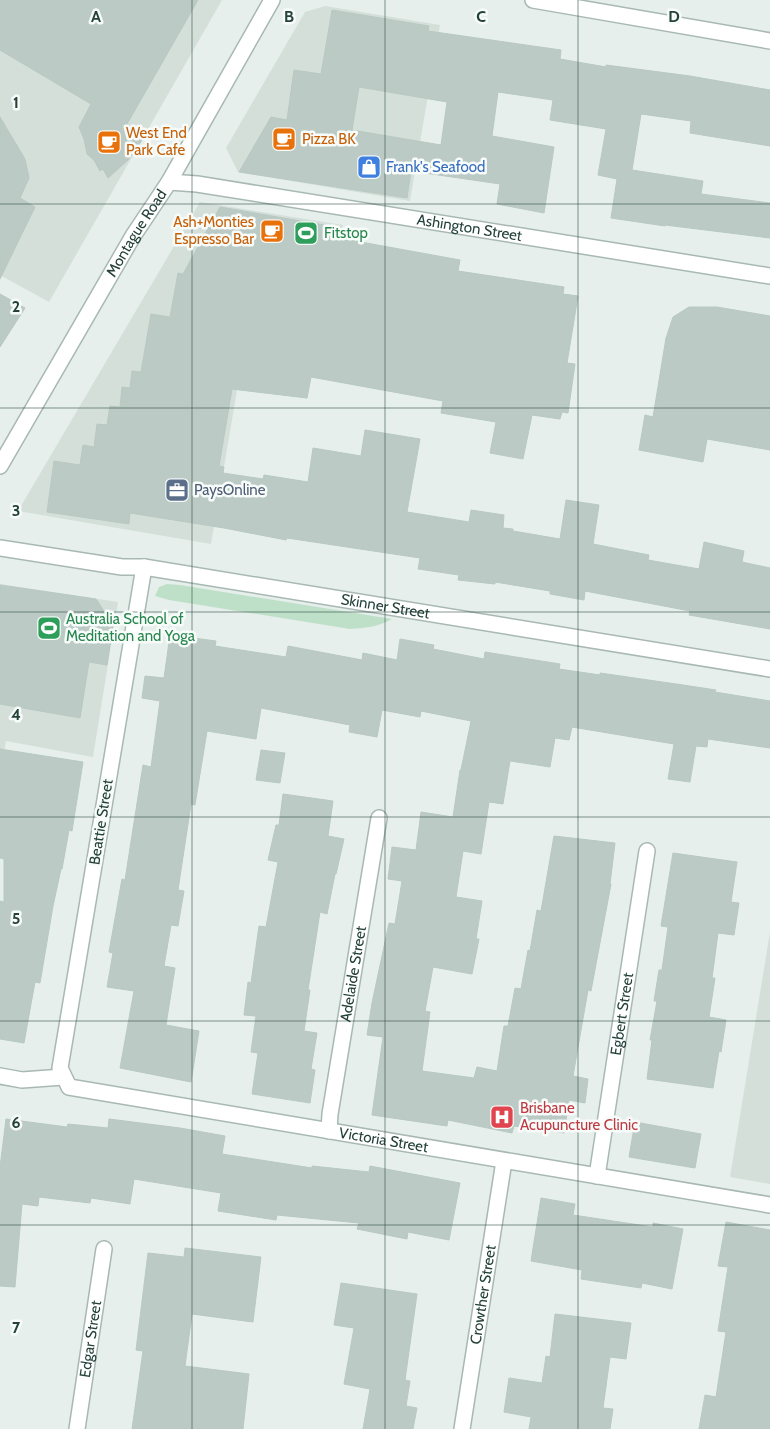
<svg xmlns="http://www.w3.org/2000/svg" width="770" height="1429" viewBox="0 0 770 1429" font-family="Cabin,sans-serif">
	<rect width="100%" height="100%" fill="#e6efeb"/>
	<!-- built -->
	<g fill="#d4dfda">
		<polygon points="0,0 222,0 49,302 0,275"/>
		<polygon points="325,6 440,25 410,201 238,172 226,148 305,12"/>
		<polygon points="200,202 343,225 307,398 237,390 211,544 18,511"/>
		<polygon points="0,584 118,602 93,757 6,741 0,773"/>
		<polygon points="770,932 770,1184 730,1177"/>
	</g>
	<!-- green -->
	<path fill="#bfe0c8" d="M167,584L180,585L392,619C378,627 365,628 350,629L169,600L155,596L159,587Z"/>
	<!-- building -->
	<g fill="#bbcac4" stroke="#b8c9c2" fill-rule="evenodd">
		<polygon points="0,0 198,0 127,124 145,136 128,160 108,178 103,169 100,171 94,160 87,154 84,139 79,127 91,104 0,50"/>
		<path d="M332,10L429,26L428,31L561,50L560,59L606,67V65L690,76L770,90V146L690,133L691,121L641,114L632,170L703,181L701,194L770,203V238L665,225V226L611,218L617,179L598,175L606,129L550,120L553,100L498,92L492,136L554,147L544,213L497,204L500,184L411,171L407,198L239,172L271,117L287,120L294,70L321,74ZM359,87L447,102L441,145L352,130Z"/>
		<polygon points="0,117 25,159 29,178 20,198 35,207 0,279"/>
		<polygon points="220,207 341,228 339,238 460,260 458,271 564,287 563,294 578,296 567,363 575,364 568,413 562,412 560,419 532,415 523,459 490,453 496,422 441,413 443,401 311,377 307,398 232,389 219,466 224,467 223,473 263,479 264,475 308,482 313,448 361,456 365,430 420,439 407,512 469,522 471,510 504,515 503,528 513,529 513,531 560,539 566,500 599,505 593,544 649,555 648,560 699,569 704,542 744,551 742,562 770,568 770,629 689,615 690,611 585,591 584,600 550,594 550,591 495,582 495,584 458,580 459,575 418,569 420,558 287,538 286,540 224,528 130,513 129,524 47,512 54,461 80,465 83,445 94,447 97,424 107,425 110,406 120,407 122,387 130,388 132,371 141,372 151,314 170,317 178,273 183,274"/>
		<polygon points="0,294 25,308 0,347"/>
		<polygon points="689,307 717,307 770,316 770,450 707,439 703,462 639,450 645,415 653,417 666,338 673,317"/>
		<polygon points="0,585 96,599 113,625 107,665 89,662 80,718 0,704"/>
		<polygon points="170,635 216,641 215,646 286,657 288,646 362,660 363,653 397,660 400,639 434,645 433,649 484,659 485,652 560,664 559,669 600,675 600,673 683,685 716,690 715,692 770,701 770,748 708,739 707,747 696,746 690,782 668,779 674,744 572,727 569,740 555,738 550,767 510,761 503,804 489,802 481,854 463,851 456,897 482,901 476,939 479,939 472,974 433,967 425,1011 430,1012 422,1071 474,1078 477,1067 497,1071 504,1026 508,1026 515,988 521,989 528,950 530,951 537,910 541,911 554,836 615,843 610,884 611,884 591,991 588,990 573,1076 588,1079 585,1103 569,1100 564,1133 514,1126 512,1133 448,1120 447,1126 372,1115 383,1037 367,1035 372,1003 389,923 395,924 402,881 388,879 392,847 416,850 421,812 453,817 460,770 461,770 471,721 421,711 420,717 382,710 377,737 349,732 350,725 261,708 256,739 207,731 195,805 191,804 178,890 184,891 178,926 171,925 164,966 175,968 166,1025 199,1031 191,1082 120,1068 134,991 107,987 113,953 109,952 122,879 125,880 143,765 151,767 160,701 142,698 145,676 164,678"/>
		<polygon points="0,749 83,762 72,831 69,830 62,869 61,869 53,906 40,983 35,982 24,1043 0,1039 0,901 4,902 4,859 0,858"/>
		<polygon points="261,750 285,753 280,783 256,780"/>
		<polygon points="283,794 333,801 328,836 344,839 336,874 335,874 327,914 320,912 308,990 310,990 304,1031 317,1033 311,1069 315,1070 310,1103 252,1094 258,1053 251,1052 256,1016 244,1015 248,982 251,983 259,926 266,927 278,862 268,860 276,825 279,825"/>
		<polygon points="673,853 737,862 731,902 739,903 734,935 718,933 712,978 715,978 709,1017 726,1020 721,1052 719,1051 713,1088 647,1079 652,1040 650,1040 657,1001 654,1001 659,970 662,970 668,927 661,926"/>
		<polygon points="6,1119 67,1127 68,1124 108,1128 109,1119 180,1128 225,1136 222,1154 312,1168 312,1166 369,1172 370,1166 460,1183 449,1240 408,1232 407,1239 357,1229 359,1223 277,1215 276,1220 218,1211 221,1193 134,1179 130,1204 91,1198 90,1203 39,1197 38,1206 22,1204 15,1287 0,1286 0,1167"/>
		<polygon points="635,1122 701,1134 695,1168 629,1157"/>
		<polygon points="541,1198 575,1204 573,1215 653,1227 653,1223 683,1229 672,1289 642,1283 641,1288 581,1279 582,1270 531,1261"/>
		<polygon points="726,1222 770,1230 770,1429 699,1429 705,1395 716,1397 726,1332 718,1331 728,1267 718,1266"/>
		<polygon points="185,1248 261,1257 253,1322 192,1314 185,1366 249,1374 243,1429 132,1429 143,1351 136,1350 148,1253 184,1257"/>
		<polygon points="341,1283 417,1294 405,1380 410,1381 406,1406 417,1408 413,1429 363,1429 370,1389 344,1384 354,1328 334,1325"/>
		<polygon points="555,1314 631,1323 626,1359 610,1357 603,1408 613,1409 610,1429 529,1429 531,1417 504,1412 509,1378 542,1383 546,1356 550,1357"/>
	</g>
	<g fill="none" stroke-linecap="round" stroke-linejoin="round">
		<!-- minor casing -->
		<g stroke="#a8b8b2" stroke-width="18">
			<g id="minor">
				<path id="s1" d="M169,182L197,184L770,276"/>
				<path id="s2" d="M0,548L122,567H144L770,669"/>
				<path id="s3" d="M144,567L60,1068L69,1087L770,1205"/>
				<polyline points="0,1076 22,1080 63,1077"/>
				<path id="s4" d="M329,1131L330,1114L379,818"/>
				<path id="s5" d="M597,1176L647,851"/>
				<path id="s6" d="M77,1429L104,1249"/>
				<path id="s7" d="M462,1429L504,1161"/>
			</g>
		</g>
		<!-- tertiary casing -->
		<g stroke="#a8b8b2" stroke-width="18">
			<g id="tertiary">
				<polyline points="533,0 770,41"/>
				<path id="s8" d="M0,466L133,236L169,182L272,0"/>
			</g>
		</g>
		<!-- minor -->
		<use href="#minor" stroke="#fff" stroke-width="15"/>
		<!-- tertiary -->
		<use href="#tertiary" stroke="#fff" stroke-width="15"/>
	</g>
	<!-- grid -->
	<path fill="none" stroke="#24423a" stroke-width="1" stroke-opacity="0.55" d="M192,0V1429M385,0V1429M578,0V1429M0,204H770M0,408H770M0,612H770M0,817H770M0,1021H770M0,1225H770"/>
	<!-- icons -->
	<defs>
		<g id="cafe-square" transform="scale(1.25)"><rect x="-9" y="-9" width="18" height="18" rx="4" fill="#e8710a" stroke="#f7fbf9"/><path d="M-5.5-4.5H6V0H3Q3 3.5 0 3.5H-2.5Q-5.5 3.5-5.5 0ZM3-3.2v2h1.7v-2ZM-6 4.5H4V6H-6Z" fill="#fff"/></g>
		<g id="shop-square" transform="scale(1.25)"><rect x="-9" y="-9" width="18" height="18" rx="4" fill="#3f7fe0" stroke="#f7fbf9"/><path d="M-5-2.5h2.3a2.7 3.5 0 0 1 5.4 0H5L5.5 6h-11ZM-1.5-2.5h3a1.5 2.3 0 0 0-3 0Z" fill="#fff"/></g>
		<g id="stadium-square" transform="scale(1.25)"><rect x="-9" y="-9" width="18" height="18" rx="4" fill="#2e9e5b" stroke="#f7fbf9"/><path d="M0-5a6.5 5 0 1 0 0 10a6.5 5 0 1 0 0-10ZM-3.5-1.8h7v3.6h-7Z" fill="#fff"/></g>
		<g id="office-square" transform="scale(1.25)"><rect x="-9" y="-9" width="18" height="18" rx="4" fill="#5c6f8a" stroke="#f7fbf9"/><path d="M-6-3h4V-5.5h4V-3h4V5H-6ZM-1-4.5V-3h2v-1.5ZM-6 0V1H6V0Z" fill="#fff"/></g>
		<g id="hospital-square" transform="scale(1.25)"><rect x="-9" y="-9" width="18" height="18" rx="4" fill="#e0444e" stroke="#f7fbf9"/><path d="M-5-5h3v3.5h4V-5h3V5h-3V1.5h-4V5h-3Z" fill="#fff"/></g>
	</defs>
	<g fill-rule="evenodd">
		<use href="#cafe-square" x="284" y="139"/>
		<use href="#cafe-square" x="109" y="142"/>
		<use href="#shop-square" x="369" y="167"/>
		<use href="#cafe-square" x="272" y="231"/>
		<use href="#stadium-square" x="306" y="233"/>
		<use href="#office-square" x="177" y="490"/>
		<use href="#stadium-square" x="49" y="628"/>
		<use href="#hospital-square" x="502" y="1117"/>
	</g>
	<g text-anchor="middle" dominant-baseline="central" stroke-width="5" stroke-linejoin="round" paint-order="stroke">
		<!-- food labels -->
		<g font-size="15" fill="#c56008" stroke="#f7fbf9" text-anchor="start">
			<text x="126" y="133">West End<tspan x="126" dy="17">Park Cafe</tspan></text>
			<text x="302" y="139">Pizza BK</text>
			<text x="254" y="222" text-anchor="end">Ash+Monties<tspan x="254" dy="17">Espresso Bar</tspan></text>
		</g>
		<!-- shop labels -->
		<g font-size="15" fill="#366cbe" stroke="#f7fbf9" text-anchor="start">
			<text x="386" y="167">Frank's Seafood</text>
		</g>
		<!-- street labels -->
		<g font-size="15" fill="#24423a" stroke="#f7fbf9">
			<text stroke="none"><textPath href="#s1" startOffset="304">Ashington Street</textPath></text>
			<text stroke="none"><textPath href="#s8" startOffset="270">Montague Road</textPath></text>
			<text stroke="none"><textPath href="#s2" startOffset="390">Skinner Street</textPath></text>
			<text transform="translate(101 822) rotate(-81)">Beattie Street</text>
			<text stroke="none"><textPath href="#s4" startOffset="159">Adelaide Street</textPath></text>
			<text stroke="none"><textPath href="#s5" startOffset="164">Egbert Street</textPath></text>
			<text stroke="none"><textPath href="#s3" startOffset="848">Victoria Street</textPath></text>
			<text stroke="none"><textPath href="#s7" startOffset="136">Crowther Street</textPath></text>
			<text stroke="none"><textPath href="#s6" startOffset="91">Edgar Street</textPath></text>
		</g>
		<!-- leisure labels -->
		<g font-size="15" fill="#27864d" stroke="#f7fbf9" text-anchor="start">
			<text x="324" y="233">Fitstop</text>
			<text x="66" y="619">Australia School of<tspan x="66" dy="17">Meditation and Yoga</tspan></text>
		</g>
		<!-- service labels -->
		<g font-size="15" fill="#4e5e75" stroke="#f7fbf9" text-anchor="start">
			<text x="194" y="490">PaysOnline</text>
		</g>
		<!-- health labels -->
		<g font-size="15" fill="#be3a42" stroke="#f7fbf9" text-anchor="start">
			<text x="520" y="1108">Brisbane<tspan x="520" dy="17">Acupuncture Clinic</tspan></text>
		</g>
	</g>
	<g font-size="16" text-anchor="middle" font-weight="bold" fill="#24423a" stroke="#f7fbf9" stroke-width="5" stroke-linejoin="round" paint-order="stroke">
		<text x="96" y="22">A</text>
		<text x="289" y="22">B</text>
		<text x="481" y="22">C</text>
		<text x="674" y="22">D</text>
		<text x="16" y="108">1</text>
		<text x="16" y="312">2</text>
		<text x="16" y="516">3</text>
		<text x="16" y="720">4</text>
		<text x="16" y="924">5</text>
		<text x="16" y="1128">6</text>
		<text x="16" y="1333">7</text>
	</g>
</svg>
